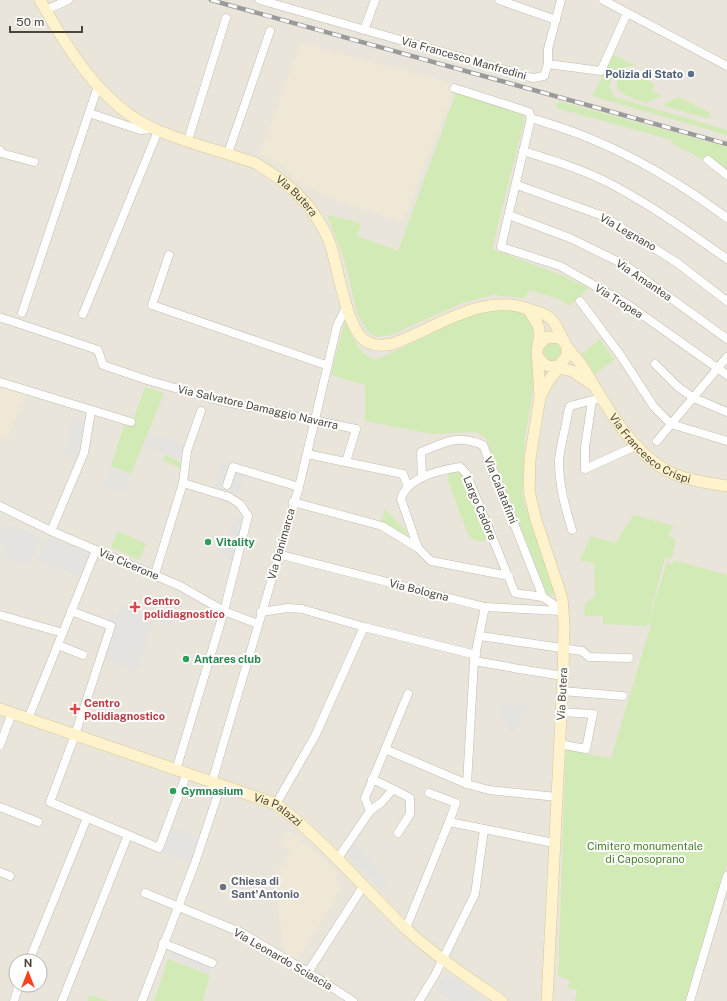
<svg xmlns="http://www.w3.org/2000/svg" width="727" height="1001" viewBox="0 0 727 1001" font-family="'Public Sans',sans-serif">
	<rect width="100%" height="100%" fill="#f6f3ec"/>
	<!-- residential -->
	<path fill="#eae5da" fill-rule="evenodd" d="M0,0H727V1001H0ZM16,961H40V985H16Z"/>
	<!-- education -->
	<g fill="#efe8d6">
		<polygon points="301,43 456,85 403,222 327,197 291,179 293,174 260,153"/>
		<polygon points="0,386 26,394 6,441 0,439"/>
		<polygon points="290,831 339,872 335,878 342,887 296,963 285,958 275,886 272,880 292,852 280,843"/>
	</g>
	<!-- green -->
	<g fill="#d2eab5">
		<path d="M614,55L637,66C621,64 615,72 609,86L614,97L727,130V135L592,96Z"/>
		<path d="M626,73L638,74L655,84L652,90L662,96L647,103C635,99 600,89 626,73Z"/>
		<polygon points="456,93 523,114 525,118 492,249 561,275 588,288 570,306 559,299 529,290 525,298 492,295 462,303 391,335 377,337 367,331 357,312 345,262 327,215 361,223 357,236 398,251"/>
		<polygon points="678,97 709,112 711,118 705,118 664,106 665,103"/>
		<polygon points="559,101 727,147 727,171 705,155 701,159 670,142 672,140 556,108"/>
		<path d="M504,308L525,313L533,322L532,363L535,377L525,438L522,496L555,591L551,595H547L486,438L476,432L433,434L365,421V385L331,375L345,320C352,335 359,358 378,359L473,314Z"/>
		<polygon points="600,339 614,360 595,374 582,354"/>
		<polygon points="558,341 565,353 556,364 543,360 542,346 545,343"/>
		<polygon points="145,387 164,393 131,474 111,466 125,423 132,423"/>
		<polygon points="165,455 184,464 180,468 163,460"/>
		<polygon points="457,471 462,475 487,541 477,541 469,537 448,481 449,473"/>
		<polygon points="385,509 406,531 408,535 406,538 381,523"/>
		<polygon points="634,515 674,526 668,535 675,540 672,559 665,557 647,626 603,624 603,616 584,616 585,603 595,597 594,563 580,560 591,536 615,543"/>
		<polygon points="118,531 146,544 139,560 111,547"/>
		<polygon points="673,560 727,575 727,864 685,1001 575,1001 577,990 567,988 570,980 558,976 566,749 611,759 651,624 648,623 667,562 672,564"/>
		<polygon points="168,959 210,975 203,1001 154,1001"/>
		<polygon points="89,995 108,1001 88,1001"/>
	</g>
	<!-- parking -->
	<g fill="#e5e3e0">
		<polygon points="72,417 94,425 90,440 90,450 84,464 64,454 68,444"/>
		<polygon points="150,433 193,446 187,461 144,446"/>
		<polygon points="220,462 248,470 235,500 214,490"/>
		<polygon points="110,468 130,475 123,493 103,487"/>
		<polygon points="238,515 244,519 233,561 217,554"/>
		<polygon points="11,524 40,537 29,566 1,557 6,546 0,543 0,529 7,532"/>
		<polygon points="51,537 90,553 80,576 36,560 43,543"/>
		<polygon points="165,598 184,604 179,621 174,619 171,625 158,621"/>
		<polygon points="121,606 155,618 137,671 96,657 110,615 117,617"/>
		<polygon points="502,704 527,705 526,716 521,716 517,731 507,730 507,721 501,721"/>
		<polygon points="162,824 201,839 191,863 153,849"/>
		<polygon points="355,842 375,864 372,867 388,884 381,890 348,854 348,849"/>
		<polygon points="171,950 213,966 210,973 173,959"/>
		<polygon points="447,973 478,996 476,999 477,1001 452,1001 435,991"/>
	</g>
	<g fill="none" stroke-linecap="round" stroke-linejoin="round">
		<!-- street casing -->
		<g stroke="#c2bbae" stroke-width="9">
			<g id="street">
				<polyline points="260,0 533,78 544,76 548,64 548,49 561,0"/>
				<polyline points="499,0 556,20"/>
				<polyline points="603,0 727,66"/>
				<polyline points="46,10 68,0"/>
				<polyline points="364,30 375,0"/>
				<polyline points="548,64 601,71 627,13"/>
				<polyline points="454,88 529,112 531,118 501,247 560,266 627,304 727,375"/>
				<polyline points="89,113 140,130 153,129"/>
				<path d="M531,118C550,124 570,130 589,138C638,158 684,186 727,218"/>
				<polyline points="188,140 226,18"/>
				<polyline points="0,150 1,153 34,162"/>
				<path d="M523,151C552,160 582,169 609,183C651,205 689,232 727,259"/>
				<polyline points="228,153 270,31"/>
				<polyline points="708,160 727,175"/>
				<polyline points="517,185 603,216 676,262 727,301"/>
				<polyline points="509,215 570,238 625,265 727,339"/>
				<polyline points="169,255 152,305 326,365"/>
				<polyline points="580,301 621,356 654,407 671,424 727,441"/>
				<polyline points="22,313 98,86"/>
				<polyline points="83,314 158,131"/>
				<polyline points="2,318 98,350 103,365 147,380 217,400 356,429 346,462"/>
				<polyline points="655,364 678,387 694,398 727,412"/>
				<polyline points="0,382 131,422"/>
				<polyline points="592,401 585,447 585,469 638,445"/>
				<polyline points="657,441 727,357"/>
				<polyline points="307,454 403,474 408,487"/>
				<path d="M422,477L421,452C447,442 455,434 483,445L543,597"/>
				<polyline points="227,485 233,467 299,487"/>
				<polyline points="293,502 382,526 418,548 431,561 509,576"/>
				<polyline points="0,506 51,531 180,586 224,611 258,624"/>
				<path d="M572,530C565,507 559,485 559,461C560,445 566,428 568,412L570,406L601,398"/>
				<polyline points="51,531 84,453 91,411"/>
				<path d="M418,548L401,499C407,477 440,470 460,467L466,473L515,593L543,597L563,611"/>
				<polyline points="278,554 485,607 562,611"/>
				<polyline points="155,574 183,483 187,451 201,411"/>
				<polyline points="71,611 111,626 75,735 50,802 159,848 187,773"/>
				<polyline points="261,612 288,608 302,609 364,627 476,655"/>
				<polyline points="0,615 63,633"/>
				<polyline points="480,636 582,651 589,657 629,658"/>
				<polyline points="58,645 83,655"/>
				<polyline points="474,661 509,667"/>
				<polyline points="513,668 563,676"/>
				<polyline points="562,691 623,696"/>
				<polyline points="28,719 96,550"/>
				<polyline points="559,744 586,749 593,714 561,712"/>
				<polyline points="0,745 12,713"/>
				<polyline points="385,749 467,784 489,790 557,797"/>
				<polyline points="176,770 224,611 248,516 240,504 229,497 183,483"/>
				<polyline points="212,782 299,487 337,326 347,305"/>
				<polyline points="467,784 474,661 485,607"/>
				<polyline points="393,789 410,798 410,814 398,833"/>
				<polyline points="429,793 456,803 449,822"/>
				<polyline points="276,804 315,736 364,627"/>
				<polyline points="0,807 38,822"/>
				<polyline points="370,811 382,802 393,789 372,779"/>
				<polyline points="338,858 370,811 365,798 408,694"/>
				<polyline points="0,872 10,876"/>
				<polyline points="145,893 240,932 308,972 353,1001"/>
				<polyline points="406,928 449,822 554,843"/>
				<polyline points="163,943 212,963"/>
				<polyline points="29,961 87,818"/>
				<polyline points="308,972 364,885"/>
				<polyline points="14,1001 19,985"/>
				<polyline points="62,1001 128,835"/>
				<polyline points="142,1001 195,863 221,785"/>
				<polyline points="419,1001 435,975 475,894 484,830"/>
				<polyline points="690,1001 727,876"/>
			</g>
		</g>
		<!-- secondary casing -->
		<g stroke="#d6c79b" stroke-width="12">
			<g id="secondary">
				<path id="s1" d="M40,0C67,48 103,108 157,130C187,143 224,152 255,163C279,177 304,196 318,220C323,228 329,238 331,247C338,269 346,321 361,337C369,346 382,346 392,344C434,329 483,292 528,309C537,312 546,313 553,321C557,327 561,335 564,342"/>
				<polyline points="528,309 538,325 540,335 537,351 540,397 530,459 529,491 536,520 562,598 564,624 563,676 547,1001"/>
				<path id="s2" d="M539,345L548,337L560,338L564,342C569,351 577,358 583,367C604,402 630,451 668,471C685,480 708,483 727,486"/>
				<path d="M538,357C543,365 549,368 558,366L567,356V347"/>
				<polyline points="555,367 572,371 590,383"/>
				<polyline points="541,395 549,380 562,364"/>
				<path id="s3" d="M0,709L276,804C324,840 362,886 405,928C435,956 469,978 502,1001"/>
			</g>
		</g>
		<!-- street -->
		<use href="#street" stroke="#fff" stroke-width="8"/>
		<!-- secondary -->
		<use href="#secondary" stroke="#fff3cd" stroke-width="11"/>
		<!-- rail casing -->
		<g stroke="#9a9a9a" stroke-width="4.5">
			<polyline id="rail" points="211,0 727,144"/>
		</g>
		<!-- rail -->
		<use href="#rail" stroke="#fff" stroke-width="3" stroke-dasharray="9" stroke-linecap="butt"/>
	</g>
	<!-- markers -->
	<circle fill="#5c6f8a" stroke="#fff" stroke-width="1.5" cx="691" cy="74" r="4"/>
	<g fill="#2e9e5b" stroke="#fff" stroke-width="1.5">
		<circle cx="208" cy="542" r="4"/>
		<circle cx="186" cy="659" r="4"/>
		<circle cx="173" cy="791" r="4"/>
	</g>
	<g fill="#e0444e" stroke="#fff" stroke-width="1.5">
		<path d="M133 601h4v4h4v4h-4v4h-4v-4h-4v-4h4z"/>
		<path d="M73 703h4v4h4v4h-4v4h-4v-4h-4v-4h4z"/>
	</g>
	<circle fill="#6b7280" stroke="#fff" stroke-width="1.5" cx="223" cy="887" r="4"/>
	<g text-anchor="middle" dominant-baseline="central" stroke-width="4" stroke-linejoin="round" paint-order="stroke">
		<!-- street labels -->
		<g font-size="11" fill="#4b4439" stroke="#fff">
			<text transform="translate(464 58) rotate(16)">Via Francesco Manfredini</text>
			<text stroke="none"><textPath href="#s1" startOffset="335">Via Butera</textPath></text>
			<text transform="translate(628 232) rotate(30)">Via Legnano</text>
			<text transform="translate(644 280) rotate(34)">Via Amantea</text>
			<text transform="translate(619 301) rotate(32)">Via Tropea</text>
			<text transform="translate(258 407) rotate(13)">Via Salvatore Damaggio Navarra</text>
			<text stroke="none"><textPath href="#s2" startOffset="169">Via Francesco Crispi</textPath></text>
			<text transform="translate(501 490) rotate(68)">Via Calatafimi</text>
			<text transform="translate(480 508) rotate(67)">Largo Cadore</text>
			<text transform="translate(281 544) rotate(-74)">Via Danimarca</text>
			<text transform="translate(129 564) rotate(23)">Via Cicerone</text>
			<text transform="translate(419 590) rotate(14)">Via Bologna</text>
			<text transform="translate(562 694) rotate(-87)">Via Butera</text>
			<text stroke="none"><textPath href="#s3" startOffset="296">Via Palazzi</textPath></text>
			<text transform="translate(283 959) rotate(30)">Via Leonardo Sciascia</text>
		</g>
		<!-- service labels -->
		<g font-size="11" font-weight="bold" fill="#4e5e75" stroke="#fff" text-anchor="end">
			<text x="683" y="74">Polizia di Stato</text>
		</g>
		<!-- leisure labels -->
		<g font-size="11" font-weight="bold" fill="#27864d" stroke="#fff" text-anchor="start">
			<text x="216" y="542">Vitality</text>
			<text x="194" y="659">Antares club</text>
			<text x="181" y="791">Gymnasium</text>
		</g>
		<!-- health labels -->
		<g font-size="11" font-weight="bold" fill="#be3a42" stroke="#fff" text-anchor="start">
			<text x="144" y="601">Centro<tspan x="144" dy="13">polidiagnostico</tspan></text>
			<text x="84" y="703">Centro<tspan x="84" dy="13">Polidiagnostico</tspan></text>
		</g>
		<!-- park labels -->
		<g font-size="11" fill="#4a7f2a" stroke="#fff">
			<text x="645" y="846">Cimitero monumentale<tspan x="645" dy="13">di Caposoprano</tspan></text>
		</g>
		<!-- worship labels -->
		<g font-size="11" font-weight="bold" fill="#5b616d" stroke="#fff" text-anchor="start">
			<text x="231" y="881">Chiesa di<tspan x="231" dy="13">Sant'Antonio</tspan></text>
		</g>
	</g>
	<!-- north arrow -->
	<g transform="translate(28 973)"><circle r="19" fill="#ffffff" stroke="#b7b4b0"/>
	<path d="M0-3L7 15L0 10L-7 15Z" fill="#fc3f1d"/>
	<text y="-6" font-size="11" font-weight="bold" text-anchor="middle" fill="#4b4439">N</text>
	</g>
	<!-- scale -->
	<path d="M10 26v6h72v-6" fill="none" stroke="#4b4439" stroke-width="2"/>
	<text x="16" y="26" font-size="12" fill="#4b4439" stroke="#ffffff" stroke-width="3" paint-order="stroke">50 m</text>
</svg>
